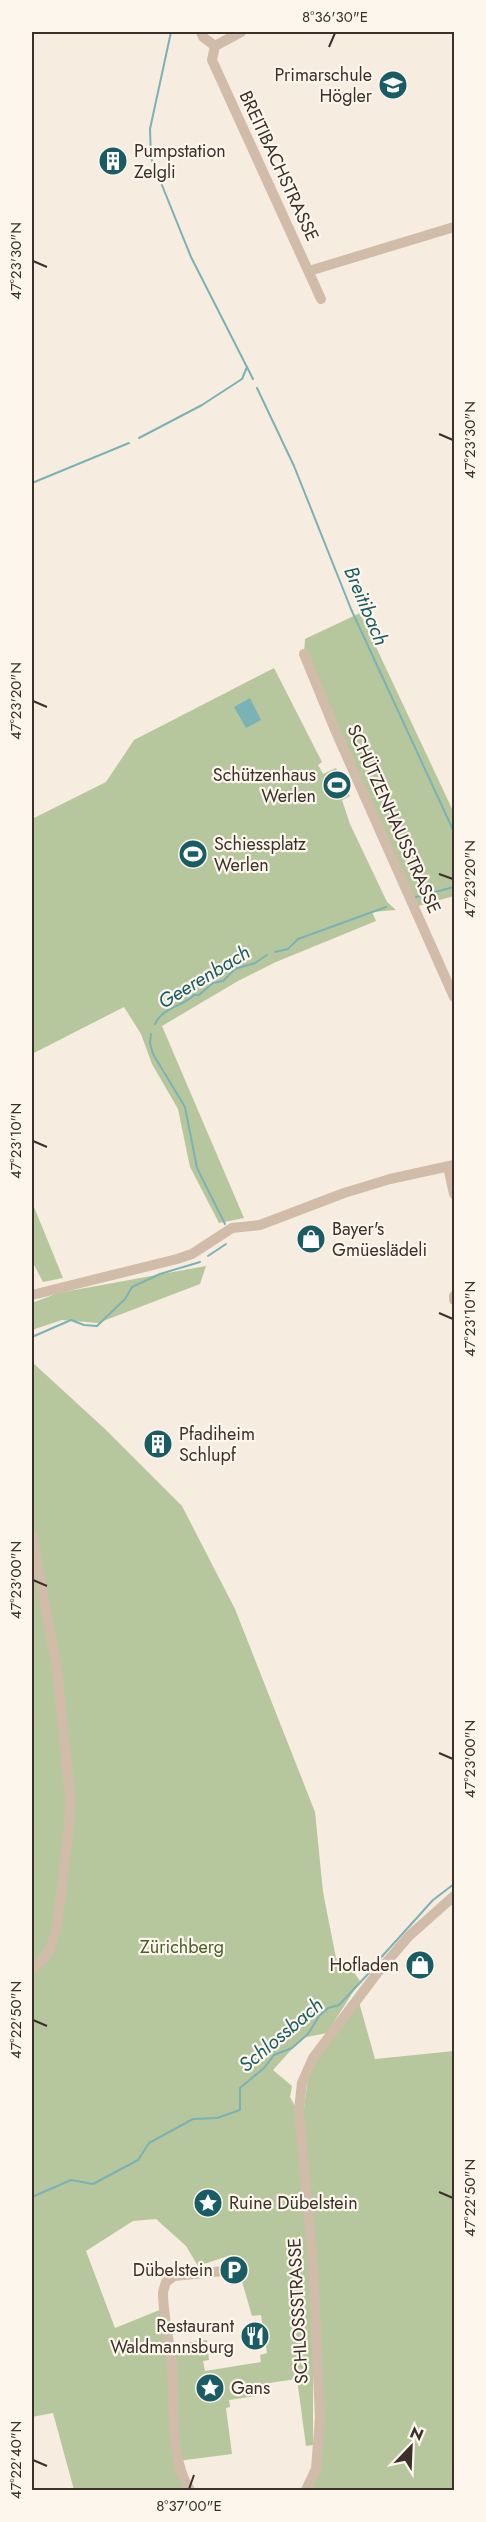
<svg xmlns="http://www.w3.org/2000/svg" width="486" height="2522" viewBox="0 0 486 2522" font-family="Jost,sans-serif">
	<rect width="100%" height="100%" fill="#f6ecdf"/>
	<!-- green -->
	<g fill="#b7c79d" fill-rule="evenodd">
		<polygon points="360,613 454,813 454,896 415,907 304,654 305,639"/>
		<polygon points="274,668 322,762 318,765 323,774 336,768 350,796 342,800 350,824 387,902 396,910 372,912 376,921 276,962 238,981 162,1026 244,1218 219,1223 190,1167 178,1109 152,1064 141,1034 124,1007 32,1054 32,819 106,782 134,740"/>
		<polygon points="32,1202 63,1278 43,1282 32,1261"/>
		<polygon points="206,1266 200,1284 98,1323 62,1320 32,1330 32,1303 58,1293"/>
		<path d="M32,1362L105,1429L182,1506L235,1609L315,1812L323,1892L336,1958L353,1971L360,1981L327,2033L302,2038L273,2070L292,2086L290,2097L295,2106L313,2314V2445L306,2446L297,2379L269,2383L270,2394L229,2400L230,2407L226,2408L232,2454L178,2461L190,2490H74L53,2413L32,2417ZM156,2219L186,2246L198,2266L231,2255L244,2276L241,2278L252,2316L261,2315L267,2353L260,2355L261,2362L205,2371L203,2361L209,2360L207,2340L170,2345L162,2309L115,2328L86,2251L133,2221Z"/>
		<polygon points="359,2002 375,2059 454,2051 454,2490 306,2490 319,2444 303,2116 308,2078 317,2056"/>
	</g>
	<!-- water -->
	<polygon fill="#7bb2b6" points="250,698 261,720 246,728 234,707"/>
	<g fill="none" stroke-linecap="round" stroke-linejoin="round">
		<!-- stream -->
		<g stroke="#7bb2b6" stroke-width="2">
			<polyline points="171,32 150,129 151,158 191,257 253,379"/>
			<polyline points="257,388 294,466 351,609 454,832"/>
			<polyline points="139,438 202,405 242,379 247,367"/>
			<polyline points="32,483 129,443"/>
			<polyline points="416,897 454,887"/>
			<polyline points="275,952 288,949 298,939 386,907"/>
			<path d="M155,1024C163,1007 182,1007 194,995H199L213,983L223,981L235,969L255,963L267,955"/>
			<polyline points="151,1034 150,1043 153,1054 185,1107 197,1168 225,1224"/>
			<polyline points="208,1256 226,1244"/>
			<polyline points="32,1337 71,1320 84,1325 97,1326 125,1299 132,1287 160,1274 200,1262"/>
			<polyline points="376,1963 433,1900 454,1884"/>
			<polyline points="32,2197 71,2180 93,2184 138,2160 149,2143 193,2119 217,2118 240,2110 240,2088 264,2068 274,2055 292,2048 308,2034 319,2016 328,2008 339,2005 369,1973"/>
		</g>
		<!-- minor -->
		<g stroke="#d0bca9" stroke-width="10">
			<polyline points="201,32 203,37 215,46"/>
			<polyline points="215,46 212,60 321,299"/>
			<polyline points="215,46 241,32"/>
			<polyline points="309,271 454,227"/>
			<polyline points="304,654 336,732 454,997"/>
			<polyline points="448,1167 454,1194"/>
			<polyline points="32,1295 177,1259 192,1254 232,1228 260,1225 344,1193 390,1179 454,1165"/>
			<polyline points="454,1300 454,1296"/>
			<polyline points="32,1535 57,1669 70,1796 69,1827 57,1927 50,1949 45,1957 32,1969"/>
			<path d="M190,2490C169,2459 175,2403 172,2366C170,2341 163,2317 163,2292L166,2282L174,2276L234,2270"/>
			<polyline points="306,2490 316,2469 320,2417 313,2265 299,2110 302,2083 313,2058 378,1972 409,1936 454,1896"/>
		</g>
	</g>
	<!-- ticks -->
	<path fill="none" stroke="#3c302a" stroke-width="2" d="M329,47L335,33M33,261L47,267M439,434L453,440M33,701L47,707M439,874L453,879M33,1141L47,1147M439,1313L453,1319M33,1580L47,1586M439,1753L453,1759M33,2020L47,2026M439,2192L453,2198M33,2460L47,2466M189,2489L194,2475"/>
	<!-- icons -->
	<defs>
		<g id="school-disc" transform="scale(1.5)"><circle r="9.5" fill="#1a5c63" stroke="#fcf6ed"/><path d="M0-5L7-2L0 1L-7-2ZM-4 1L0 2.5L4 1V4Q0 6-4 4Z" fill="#fff"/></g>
		<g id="building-disc" transform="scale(1.5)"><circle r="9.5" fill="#1a5c63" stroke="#fcf6ed"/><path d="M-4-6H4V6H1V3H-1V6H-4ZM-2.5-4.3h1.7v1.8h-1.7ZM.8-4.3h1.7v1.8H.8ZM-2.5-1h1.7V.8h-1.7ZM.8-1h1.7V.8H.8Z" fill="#fff"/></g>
		<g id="stadium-disc" transform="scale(1.5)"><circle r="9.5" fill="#1a5c63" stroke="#fcf6ed"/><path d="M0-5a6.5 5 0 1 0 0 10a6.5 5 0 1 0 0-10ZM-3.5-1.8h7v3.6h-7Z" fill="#fff"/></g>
		<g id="shop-disc" transform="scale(1.5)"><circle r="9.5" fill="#1a5c63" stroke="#fcf6ed"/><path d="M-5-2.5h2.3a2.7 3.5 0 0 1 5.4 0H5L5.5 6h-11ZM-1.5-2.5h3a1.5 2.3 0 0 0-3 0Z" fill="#fff"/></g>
		<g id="sight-disc" transform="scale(1.5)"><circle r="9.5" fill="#1a5c63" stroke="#fcf6ed"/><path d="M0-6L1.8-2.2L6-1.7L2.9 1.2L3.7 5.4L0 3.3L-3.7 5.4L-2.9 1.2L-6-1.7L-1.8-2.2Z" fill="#fff"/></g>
		<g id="parking-disc" transform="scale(1.5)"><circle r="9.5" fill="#1a5c63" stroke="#fcf6ed"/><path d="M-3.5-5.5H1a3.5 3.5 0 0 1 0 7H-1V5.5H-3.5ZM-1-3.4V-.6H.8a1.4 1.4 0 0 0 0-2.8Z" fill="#fff"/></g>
		<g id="restaurant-disc" transform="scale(1.5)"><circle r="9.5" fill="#1a5c63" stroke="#fcf6ed"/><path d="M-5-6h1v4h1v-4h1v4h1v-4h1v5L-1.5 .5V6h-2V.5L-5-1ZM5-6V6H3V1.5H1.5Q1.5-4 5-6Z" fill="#fff"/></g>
	</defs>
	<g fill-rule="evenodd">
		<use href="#school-disc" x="393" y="85"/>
		<use href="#building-disc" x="113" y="161"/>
		<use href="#stadium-disc" x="337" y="785"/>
		<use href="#stadium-disc" x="193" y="854"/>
		<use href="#shop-disc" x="311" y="1239"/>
		<use href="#building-disc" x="158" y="1444"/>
		<use href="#shop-disc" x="420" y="1965"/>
		<use href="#sight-disc" x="208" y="2203"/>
		<use href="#parking-disc" x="234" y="2270"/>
		<use href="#restaurant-disc" x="255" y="2336"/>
		<use href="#sight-disc" x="210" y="2388"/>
	</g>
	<g text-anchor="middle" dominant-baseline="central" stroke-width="4.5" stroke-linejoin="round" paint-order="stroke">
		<!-- poi labels -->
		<g font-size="18" fill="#3c302a" stroke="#fcf6ed" text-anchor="start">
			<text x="372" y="75" text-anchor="end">Primarschule<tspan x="372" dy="21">Högler</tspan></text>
			<text x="134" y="151">Pumpstation<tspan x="134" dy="21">Zelgli</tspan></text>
			<text x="316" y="775" text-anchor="end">Schützenhaus<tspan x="316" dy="21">Werlen</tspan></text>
			<text x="214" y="844">Schiessplatz<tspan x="214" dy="21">Werlen</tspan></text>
			<text x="332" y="1229">Bayer's<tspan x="332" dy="21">Gmüeslädeli</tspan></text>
			<text x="179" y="1434">Pfadiheim<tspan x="179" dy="21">Schlupf</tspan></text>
			<text x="399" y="1965" text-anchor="end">Hofladen</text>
			<text x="229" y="2203">Ruine Dübelstein</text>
			<text x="213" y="2270" text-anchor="end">Dübelstein</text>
			<text x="234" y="2326" text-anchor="end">Restaurant<tspan x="234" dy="21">Waldmannsburg</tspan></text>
			<text x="231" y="2388">Gans</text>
		</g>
		<!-- street labels -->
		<g font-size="18" fill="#3c302a" stroke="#fcf6ed">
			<text transform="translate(279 166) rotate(65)">BREITIBACHSTRASSE</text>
			<text transform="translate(394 819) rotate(66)">SCHÜTZENHAUSSTRASSE</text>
			<text transform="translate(298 2311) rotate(-93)">SCHLOSSSTRASSE</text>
		</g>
		<!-- park labels -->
		<g font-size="18" fill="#495e2a" stroke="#fcf6ed">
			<text x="182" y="1947">Zürichberg</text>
		</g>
		<!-- water labels -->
		<g font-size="20" font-style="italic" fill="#1a5c63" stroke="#fcf6ed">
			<text transform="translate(366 606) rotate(67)">Breitibach</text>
			<text transform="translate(204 977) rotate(-31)">Geerenbach</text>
			<text transform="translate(281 2035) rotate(-40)">Schlossbach</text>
		</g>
	</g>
	<!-- border -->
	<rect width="486" height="2522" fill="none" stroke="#fcf6ed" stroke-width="66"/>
	<!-- north arrow -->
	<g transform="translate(411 2447) rotate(23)" stroke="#fcf6ed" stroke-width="4.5" paint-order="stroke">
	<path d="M0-4.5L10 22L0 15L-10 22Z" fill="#3c302a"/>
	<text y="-9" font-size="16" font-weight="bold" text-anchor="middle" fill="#3c302a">N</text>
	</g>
	<rect x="33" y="33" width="420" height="2456" fill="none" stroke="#3c302a" stroke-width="2"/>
	<g font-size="15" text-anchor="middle" fill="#3c302a">
		<text x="335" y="22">8°36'30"E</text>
		<text transform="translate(16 261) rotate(-90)" y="5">47°23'30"N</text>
		<text transform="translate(470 440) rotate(-90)" y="5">47°23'30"N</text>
		<text transform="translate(16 701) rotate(-90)" y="5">47°23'20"N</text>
		<text transform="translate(470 879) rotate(-90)" y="5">47°23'20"N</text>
		<text transform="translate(16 1141) rotate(-90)" y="5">47°23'10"N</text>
		<text transform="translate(470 1319) rotate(-90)" y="5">47°23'10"N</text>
		<text transform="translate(16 1580) rotate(-90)" y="5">47°23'00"N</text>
		<text transform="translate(470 1759) rotate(-90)" y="5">47°23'00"N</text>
		<text transform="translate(16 2020) rotate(-90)" y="5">47°22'50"N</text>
		<text transform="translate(470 2198) rotate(-90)" y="5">47°22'50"N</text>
		<text transform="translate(16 2460) rotate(-90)" y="5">47°22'40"N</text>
		<text x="189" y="2511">8°37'00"E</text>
	</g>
</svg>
